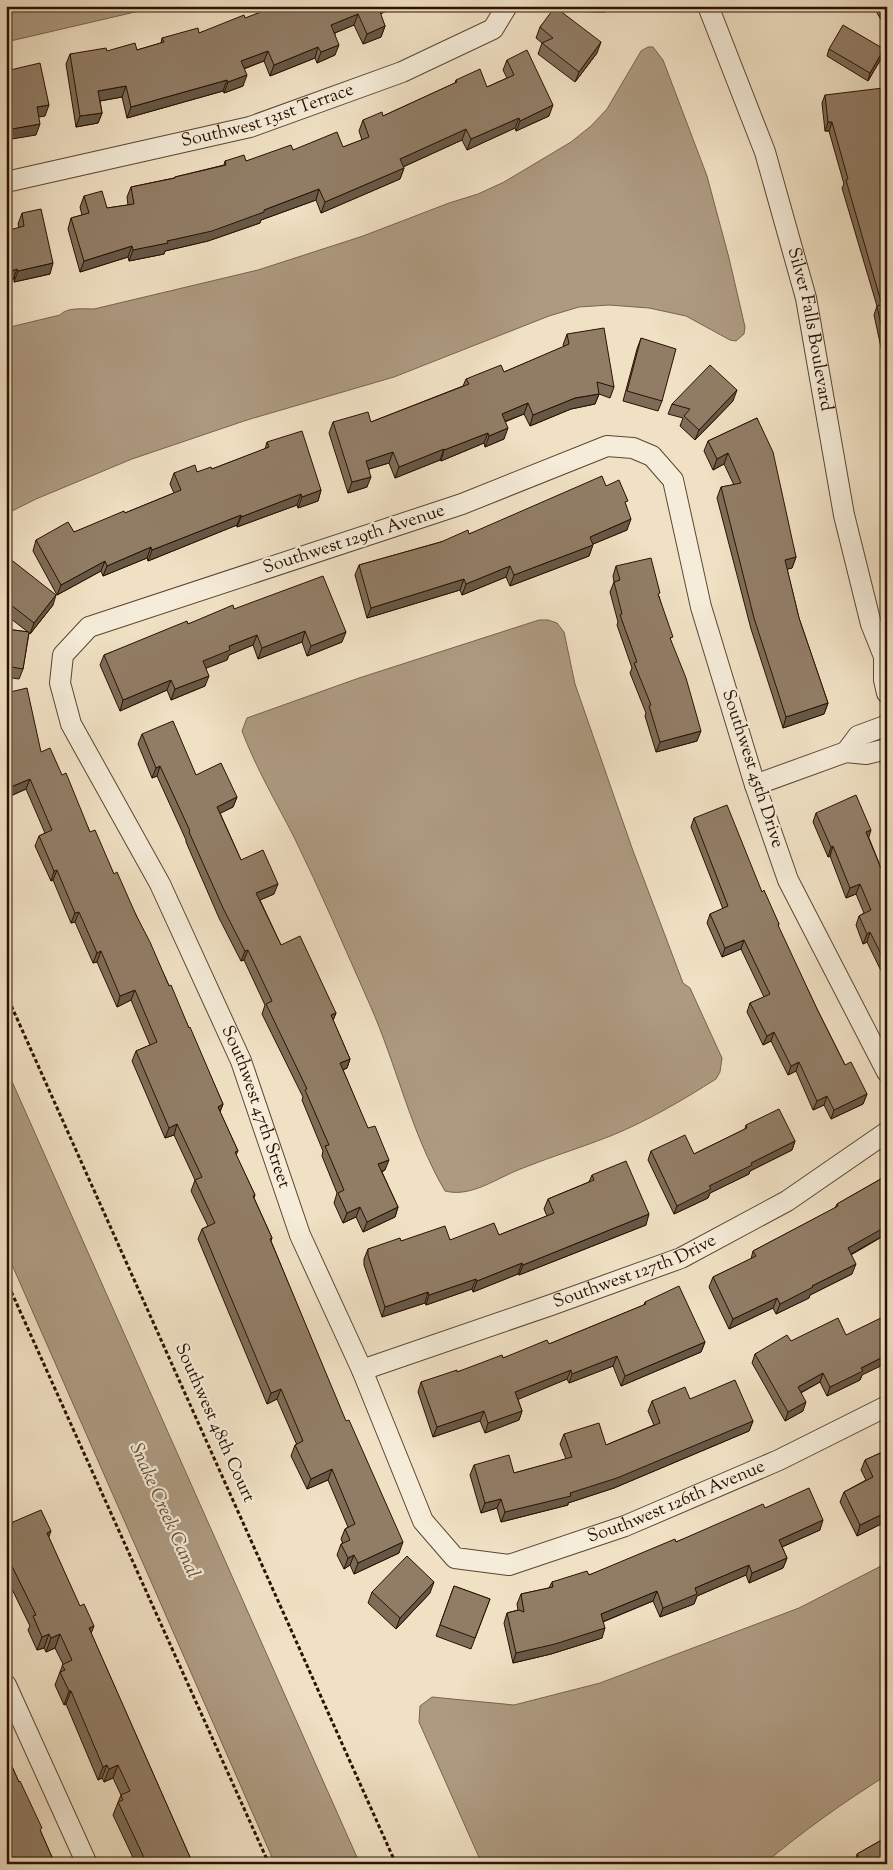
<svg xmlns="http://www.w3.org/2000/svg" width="893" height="1870" viewBox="0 0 893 1870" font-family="'Sorts Mill Goudy',serif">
	<rect width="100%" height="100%" fill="#f0e1c4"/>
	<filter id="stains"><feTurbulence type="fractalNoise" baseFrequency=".004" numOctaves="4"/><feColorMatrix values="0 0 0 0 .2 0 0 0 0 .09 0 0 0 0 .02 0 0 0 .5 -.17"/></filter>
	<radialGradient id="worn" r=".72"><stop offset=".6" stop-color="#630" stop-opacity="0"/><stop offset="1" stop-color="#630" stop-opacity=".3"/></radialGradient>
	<!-- water -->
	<g fill="#ad9a81" stroke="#79634d">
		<polygon points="6,6 161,6 6,42"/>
		<path d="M648,47H653L663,60L707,176L729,258L745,327L744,334L736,341L730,340L686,316L649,308L609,305L579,307L549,316L394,377L247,420L132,459L36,499L6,514V328L60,315C67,307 83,309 94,309L258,270L363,236L449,203L478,194L504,182L571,142L591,126L607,109L641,51Z"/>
		<path d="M539,620H548L557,623L564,632L575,684L632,848L683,983L690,988L722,1058L720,1072L716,1079C683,1100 649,1120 613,1135C583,1147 553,1156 523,1168C498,1177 472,1198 445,1191C411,1133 397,1066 370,1005C345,949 321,892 294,837C276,802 256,768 242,731L247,718L359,678Z"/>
		<polygon points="6,1068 360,1864 275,1864 6,1251"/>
		<path d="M887,1563V1775C844,1802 803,1831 764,1864H482L419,1722L420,1706L432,1697L514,1705L600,1683L799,1608Z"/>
	</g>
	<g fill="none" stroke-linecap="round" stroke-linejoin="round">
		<!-- minor casing -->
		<g stroke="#5c4531" stroke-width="22">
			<g id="minor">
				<path id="s1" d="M708,6L765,152L806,298L844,515L871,624L887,664"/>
				<path id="s2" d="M6,182L250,127L402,72L493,29L507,6"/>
				<polyline points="884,659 884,680 887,693"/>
				<polyline points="846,752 858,736 885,726"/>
				<polyline points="755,785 846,752 866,754 887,749"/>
				<path id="s3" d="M887,1072L788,880L755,785L701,607L673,480L652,456L633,448L607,446L462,504L89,627L63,655L60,683L71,724L160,884L241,1061L300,1235L362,1370L423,1521L455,1558L509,1565L625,1526L779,1460L887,1406"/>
				<path id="s4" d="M362,1370L551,1305L681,1258L787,1201L887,1132"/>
				<polyline points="6,1685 87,1864"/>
			</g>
		</g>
		<!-- path -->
		<g stroke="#2b1100" stroke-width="3" stroke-dasharray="4 2.5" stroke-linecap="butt">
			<polyline points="6,994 396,1864"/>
			<polyline points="6,1280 269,1864"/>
		</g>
		<!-- minor -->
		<use href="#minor" stroke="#f5ecd9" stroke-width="20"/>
	</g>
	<!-- wall -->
	<g fill="#7d6c58" stroke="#2b1100">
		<polygon points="558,6 607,6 605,12 561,11 597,53 575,82 538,54 542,43 536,38 540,27 557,8"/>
		<polygon points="873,6 887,6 887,30"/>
		<polygon points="275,9 389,10 380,14 385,26 381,37 363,44 354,25 335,33 335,55 317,63 315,58 270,76 264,61 244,69 243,86 224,93 223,91 127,118 122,97 100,101 102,113 98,123 76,127 66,64 70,54 137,50 161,43 162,38 199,33"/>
		<polygon points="829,49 882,57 868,81 827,56"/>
		<polygon points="507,60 549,116 516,131 515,128 467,150 462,140 403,167 404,168 400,179 321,213 316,200 261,220 260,223 208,241 165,251 164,254 129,261 128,257 80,272 68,229 71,218 82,215 80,207 84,196 107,208 128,205 127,197 131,187 174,178 175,177 224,165 225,161 246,161 293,150 343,147 362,140 359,131 363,120 383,116 455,83 456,80 487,87 507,78 503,70"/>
		<polygon points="825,95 887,120 887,375 874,315 877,306 842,188 844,184 829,131 825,131 822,103"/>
		<polygon points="22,213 50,274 14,282 19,228 18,224"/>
		<polygon points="567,334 614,387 610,398 599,394 595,404 571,409 530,426 524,414 505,422 504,439 485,447 484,443 441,461 440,460 395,478 389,463 369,469 367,487 348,493 329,433 333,422 371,422 463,386 466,379 504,372 564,347 563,345"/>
		<polygon points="641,338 662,401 658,411 623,401 637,349"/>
		<polygon points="733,401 695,440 680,426 683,418 668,414 672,404"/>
		<polygon points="757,418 796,557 792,568 787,569 799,618 828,703 824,714 783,728 751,629 717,498 721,487 734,485 724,464 713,470 704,451 708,441"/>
		<polygon points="267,442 321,490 318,501 298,508 297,505 237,527 237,525 148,561 147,558 103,576 101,571 57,595 33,551 36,540 74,532 125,513 174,493 170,484 174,473 197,472 212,469 265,449"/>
		<polygon points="606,486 626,505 627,530 593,544 589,556 510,586 506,577 462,595 460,590 367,618 355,575 359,565 469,534"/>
		<polygon points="6,562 53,605 30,634 29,633 23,669 19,679 6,677 6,629 28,632 6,615"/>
		<polygon points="616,566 659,596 697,741 656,752 645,716 646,713 630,673 632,668 617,625 618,622 610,592 614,582 613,576"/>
		<polygon points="234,609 342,642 307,656 302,642 258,659 253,645 229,655 227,660 206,668 205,686 171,700 167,690 120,711 100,665 104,655 188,624"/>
		<polygon points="142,734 196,775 237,797 233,807 220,813 241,860 274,894 260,900 281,945 336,1013 333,1020 350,1059 347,1068 343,1070 385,1170 382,1172 398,1207 395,1217 363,1232 356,1217 343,1223 334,1203 337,1193 322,1156 323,1151 302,1100 303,1097 262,1014 265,1005 244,960 241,961 219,918 186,842 186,840 157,776 152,778 138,744"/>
		<polygon points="41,752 62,775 90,832 114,874 136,915 189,1028 223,1104 220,1112 238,1151 236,1155 255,1195 254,1198 272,1238 271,1241 399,1553 354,1574 350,1565 344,1569 337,1555 341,1544 343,1544 341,1539 345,1529 348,1527 328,1480 307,1489 291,1456 295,1445 297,1445 277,1399 267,1404 198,1239 202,1229 208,1226 191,1191 195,1180 174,1135 165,1138 132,1061 136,1051 150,1045 131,1000 117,1007 97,962 93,963 75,922 71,923 53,880 51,881 35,846 39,836 45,833 26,789 6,798"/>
		<polygon points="816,813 869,838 887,883 887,983 867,942 863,944 856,925 859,916 864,913 856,894 846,898 830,856 828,857 813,822"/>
		<polygon points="694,818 762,892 779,924 778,927 818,1011 845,1065 867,1094 863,1104 831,1119 824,1105 813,1110 796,1071 788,1075 771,1041 763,1045 747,1012 750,1003 764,997 741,949 722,957 707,923 710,914 723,909 691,827"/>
		<polygon points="746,1125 795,1141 792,1150 750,1171 749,1174 710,1193 708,1198 674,1214 648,1160 651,1151 694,1154 745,1129"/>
		<polygon points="887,1174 887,1234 851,1255 852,1274 810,1295 809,1298 776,1314 773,1308 729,1329 709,1287 713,1277 751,1259 753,1251 835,1208 837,1204 879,1180"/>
		<polygon points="592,1175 646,1225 519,1275 518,1274 473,1292 472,1289 426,1305 425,1303 382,1317 364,1265 364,1259 368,1249 401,1241 450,1240 499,1235 547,1216 544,1209 548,1199 589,1182"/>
		<polygon points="645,1302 705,1342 701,1352 621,1386 613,1366 569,1383 567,1379 518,1399 522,1411 519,1420 485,1433 480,1421 433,1437 418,1392 421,1382 457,1372 549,1344 644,1305"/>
		<polygon points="791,1341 862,1375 860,1380 827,1396 820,1382 801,1393 803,1411 785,1421 752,1363 755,1354"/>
		<polygon points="690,1399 753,1421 749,1431 614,1488 568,1503 568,1505 501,1522 497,1508 481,1513 470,1475 474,1465 514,1473 566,1459 560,1444 564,1434 606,1445 654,1425 648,1411 652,1401"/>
		<polygon points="887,1450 887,1521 857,1536 840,1502 844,1492 866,1480 861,1470 865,1460"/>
		<polygon points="765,1508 820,1530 782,1547 787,1558 783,1568 749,1583 746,1575 697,1596 694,1604 660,1617 653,1601 603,1622 602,1638 551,1654 513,1663 504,1623 507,1613 518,1610 517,1604 521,1594 549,1588 552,1582 589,1575"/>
		<polygon points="13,1522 49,1538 193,1864 136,1864 113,1815 121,1795 113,1778 104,1782 102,1778 98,1780 66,1704 64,1705 55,1685 63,1664 55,1648 46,1652 44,1648 37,1650 28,1630 30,1626 6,1577 6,1532 10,1530"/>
		<polygon points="454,1586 490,1599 471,1649 436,1636"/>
		<polygon points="372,1592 430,1593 396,1629 368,1603"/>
		<polygon points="6,1753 41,1832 55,1864 6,1864"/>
		<polygon points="886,1818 887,1818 887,1864 856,1859 857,1854 887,1837 882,1828"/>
	</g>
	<!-- shaded-wall -->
	<g fill="#665847" stroke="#2b1100">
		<polygon points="377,6 390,6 389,10 373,17"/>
		<polygon points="558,6 607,6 605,12 556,11"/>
		<polygon points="358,14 354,25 327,36 331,25"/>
		<polygon points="385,26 381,37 363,44 367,34"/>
		<polygon points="601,42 597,53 575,82 579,72"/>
		<polygon points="339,45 335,55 317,63 321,52"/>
		<polygon points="318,47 315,58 270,76 274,65"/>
		<polygon points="884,49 882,57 868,81 870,73"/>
		<polygon points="268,51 264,61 237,71 241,61"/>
		<polygon points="247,75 243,86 224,93 228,82"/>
		<polygon points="227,80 223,91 127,118 131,107"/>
		<polygon points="126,86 122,97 94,102 98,91"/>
		<polygon points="49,105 45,116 33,118 37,107"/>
		<polygon points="553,105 549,116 516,131 520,121"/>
		<polygon points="102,113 98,123 76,127 80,116"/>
		<polygon points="519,118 515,128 467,150 471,139"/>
		<polygon points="828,122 832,122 829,131 825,131"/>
		<polygon points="40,124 36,135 6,140 6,130"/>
		<polygon points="466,129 462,140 396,170 400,159"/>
		<polygon points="404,168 400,179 321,213 325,202"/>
		<polygon points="319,189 316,200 261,220 260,223 208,241 165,251 164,254 129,261 133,250 167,241 264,210"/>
		<polygon points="132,246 128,257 80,272 84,261"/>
		<polygon points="53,263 50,274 14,282 18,271"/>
		<polygon points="17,269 13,280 6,282 6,273"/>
		<polygon points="737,390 733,401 695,440 699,430"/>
		<polygon points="599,394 595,404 571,409 530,426 533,415 575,398"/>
		<polygon points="528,403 524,414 498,424 502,414"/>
		<polygon points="508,428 504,439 485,447 489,436"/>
		<polygon points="488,433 484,443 441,461 444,450"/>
		<polygon points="444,449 440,460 395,478 399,467"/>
		<polygon points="393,452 389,463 362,471 366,461"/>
		<polygon points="728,453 724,464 713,470 717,459"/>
		<polygon points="371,477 367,487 348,493 352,482"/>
		<polygon points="321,490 318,501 298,508 302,497"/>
		<polygon points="301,494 297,505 237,527 241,517"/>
		<polygon points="241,515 237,525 148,561 152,550"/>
		<polygon points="631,519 627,530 586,547 590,537"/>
		<polygon points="593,545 589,556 510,586 514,575"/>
		<polygon points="151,547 147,558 103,576 107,566"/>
		<polygon points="796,557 792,568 781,571 785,560"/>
		<polygon points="105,561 101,571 57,595 61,585"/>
		<polygon points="510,566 506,577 462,595 466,584"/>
		<polygon points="464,579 460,590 367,618 371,608"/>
		<polygon points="56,595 53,605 30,634 34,623"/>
		<polygon points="305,631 302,642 258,659 262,648"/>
		<polygon points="346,632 342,642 307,656 311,646"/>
		<polygon points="257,635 253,645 229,655 227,660 199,671 203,661 229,646"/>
		<polygon points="209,676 205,686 171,700 175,689"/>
		<polygon points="171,680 167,690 120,711 123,700"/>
		<polygon points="828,703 824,714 783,728 786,717"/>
		<polygon points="701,731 697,741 656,752 660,742"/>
		<polygon points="160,766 157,776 152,778 156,768"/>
		<polygon points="30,779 26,789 6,798 6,789"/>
		<polygon points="237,797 233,807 213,817 217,807"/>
		<polygon points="871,830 868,840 866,832"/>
		<polygon points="833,846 830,856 828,857 831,847"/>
		<polygon points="57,870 53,880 51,881 54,871"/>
		<polygon points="278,884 274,894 253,903 256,893"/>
		<polygon points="860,884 856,894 846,898 850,888"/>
		<polygon points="79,912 75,922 71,923 75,913"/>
		<polygon points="870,932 867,942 863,944 867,934"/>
		<polygon points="744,940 741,949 722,957 725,948"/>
		<polygon points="248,950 244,960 241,961 245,951"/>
		<polygon points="101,951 97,962 93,963 97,953"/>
		<polygon points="135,990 131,1000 117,1007 120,996"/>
		<polygon points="336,1013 332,1023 331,1015"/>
		<polygon points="774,1032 771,1041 763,1045 767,1036"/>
		<polygon points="350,1059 347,1068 336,1073 340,1063"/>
		<polygon points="799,1062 796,1071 788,1075 791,1066"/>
		<polygon points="867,1094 863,1104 831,1119 834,1110"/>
		<polygon points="827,1096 824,1105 813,1110 817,1101"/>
		<polygon points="223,1104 219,1114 218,1107"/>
		<polygon points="177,1124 174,1135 165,1138 169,1128"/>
		<polygon points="795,1141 792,1150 750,1171 749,1174 710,1193 708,1198 674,1214 677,1206 709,1186 751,1163"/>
		<polygon points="389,1160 385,1170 375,1174 378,1164"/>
		<polygon points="360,1207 356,1217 343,1223 347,1213"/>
		<polygon points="398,1207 395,1217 363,1232 367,1222"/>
		<polygon points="649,1214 646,1225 519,1275 523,1265"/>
		<polygon points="887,1221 886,1234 844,1258 848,1248"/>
		<polygon points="522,1263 518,1274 473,1292 477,1281"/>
		<polygon points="856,1264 852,1274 810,1295 809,1298 776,1314 780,1304 812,1286"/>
		<polygon points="476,1279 472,1289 426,1305 429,1295"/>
		<polygon points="428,1292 425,1303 382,1317 385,1307"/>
		<polygon points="777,1298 773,1308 729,1329 733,1319"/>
		<polygon points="705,1342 701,1352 621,1386 625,1376"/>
		<polygon points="887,1355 887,1363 862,1375 860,1380 827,1396 830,1387 861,1368"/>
		<polygon points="617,1356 613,1366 569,1383 572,1374"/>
		<polygon points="571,1370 567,1379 512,1402 515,1392"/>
		<polygon points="823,1373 820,1382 794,1396 798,1387"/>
		<polygon points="281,1389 277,1399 267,1404 271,1393"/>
		<polygon points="806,1402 803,1411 785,1421 788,1412"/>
		<polygon points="484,1411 480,1421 433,1437 437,1427"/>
		<polygon points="522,1411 519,1420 485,1433 488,1423"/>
		<polygon points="753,1421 749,1431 614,1488 568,1503 568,1505 501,1522 505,1512 570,1493"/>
		<polygon points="332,1469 328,1480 307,1489 311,1479"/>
		<polygon points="501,1499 497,1508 481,1513 485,1503"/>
		<polygon points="887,1512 887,1521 857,1536 860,1525"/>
		<polygon points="823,1520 820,1530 775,1550 779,1540"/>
		<polygon points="51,1531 46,1545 47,1533"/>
		<polygon points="403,1542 399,1553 354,1574 358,1563"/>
		<polygon points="354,1555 350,1565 344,1569 348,1558"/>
		<polygon points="787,1558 783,1568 749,1583 752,1573"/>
		<polygon points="749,1565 746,1575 697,1596 694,1604 660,1617 663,1608 695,1588"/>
		<polygon points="434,1582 430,1593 396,1629 400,1618"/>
		<polygon points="657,1591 653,1601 597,1624 601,1614"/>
		<polygon points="94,1626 89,1639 89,1628"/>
		<polygon points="605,1628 602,1638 551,1654 513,1663 516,1653"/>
		<polygon points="49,1634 44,1648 37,1650 42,1637"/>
		<polygon points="60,1634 55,1648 46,1652 51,1638"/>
		<polygon points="69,1691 71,1691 66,1704 64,1705"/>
		<polygon points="107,1765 102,1778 98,1780 103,1767"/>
		<polygon points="118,1765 113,1778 104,1782 109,1769"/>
	</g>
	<!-- building -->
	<g fill="#917d66" stroke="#2b1100">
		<polygon points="281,6 378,6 385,26 367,34 358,14 331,25 339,45 321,52 318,47 274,65 268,51 241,61 247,75 228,82 227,80 131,107 126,86 98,91 102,113 80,116 70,54 106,48 107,51 135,43 137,50 164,42 162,38 198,28 199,33 244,15 245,18 274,7 275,9"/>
		<polygon points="881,6 887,6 887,16"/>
		<polygon points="555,7 601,42 579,72 542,43 553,38 540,27"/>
		<polygon points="843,25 884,49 870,73 829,49"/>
		<polygon points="527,50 553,105 520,121 519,118 471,139 466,129 400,159 404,168 325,202 319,189 264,210 264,212 212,231 167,241 168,243 133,250 132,246 84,261 71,218 89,213 84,196 102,191 107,208 134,204 131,187 175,178 175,177 226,165 225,161 244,155 246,161 291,145 293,150 337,132 343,147 369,137 363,120 382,112 383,116 457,82 456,80 480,69 487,87 514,75 507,60"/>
		<polygon points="40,63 49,105 37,107 40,124 6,130 6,71"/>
		<polygon points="883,88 887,120 887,352 877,306 882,305 846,180 848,179 832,122 828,122 825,95"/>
		<polygon points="41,209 53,263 18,271 17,269 6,273 6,231 24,226 22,213"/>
		<polygon points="604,328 614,387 597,382 599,394 575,398 533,415 528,403 502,414 508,428 489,436 488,433 444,450 444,449 399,467 393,452 366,461 371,477 352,482 333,422 368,412 371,422 469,384 466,379 501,365 504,372 569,344 567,334"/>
		<polygon points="641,338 676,349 662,401 627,391"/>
		<polygon points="710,365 737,390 699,430 684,416 690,409 672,404"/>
		<polygon points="757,418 773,452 796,557 785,560 799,618 828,703 786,717 754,618 721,487 741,483 728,453 717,459 708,441"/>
		<polygon points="302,431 321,490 302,497 301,494 241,517 241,515 152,550 151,547 107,566 105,561 61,585 36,540 68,522 74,532 124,511 125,513 181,490 174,473 195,465 197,472 211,467 212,469 269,447 267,442"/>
		<polygon points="602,476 606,486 619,480 628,501 625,502 631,519 590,537 593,545 514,575 510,566 466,584 464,579 371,608 359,565 441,542 468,530 469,534"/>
		<polygon points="9,558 56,595 34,623 6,601 6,562"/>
		<polygon points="651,558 660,593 658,594 673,637 670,638 686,678 701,731 660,742 649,706 651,705 634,663 637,662 620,615 622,614 614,582 620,580 616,566"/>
		<polygon points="323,576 346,632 311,646 305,631 262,648 257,635 229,646 230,650 203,661 209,676 175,689 171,680 123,700 104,655 187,621 188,624 233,605 234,609"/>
		<polygon points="6,629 29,632 23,669 6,666"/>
		<polygon points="27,688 41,752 50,748 62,775 66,773 90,832 95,830 114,874 117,872 136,915 150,942 169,986 171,985 189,1028 190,1027 223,1104 218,1107 238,1151 235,1152 255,1195 253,1196 272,1238 270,1239 346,1421 349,1420 403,1542 358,1563 354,1555 348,1558 341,1544 350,1540 345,1529 355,1524 332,1469 311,1479 295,1445 303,1441 281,1389 271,1393 202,1229 215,1223 195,1180 202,1177 177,1124 169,1128 136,1051 157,1042 135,990 120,996 101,951 97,953 79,912 75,913 57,870 54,871 39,836 52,830 30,779 6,789 6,693"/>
		<polygon points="173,721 196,775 221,763 237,797 217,807 241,860 263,850 278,884 256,893 281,945 300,936 336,1013 331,1015 350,1059 340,1063 368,1128 375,1126 389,1160 378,1164 398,1207 367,1222 360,1207 347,1213 338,1193 344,1190 325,1146 329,1145 305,1090 307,1089 266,1004 272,1001 248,950 245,951 223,908 189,832 190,831 160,766 156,768 142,734"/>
		<polygon points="856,795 871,830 866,832 887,883 887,966 870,932 867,934 859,916 871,910 860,884 850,888 833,846 831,847 816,813"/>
		<polygon points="727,805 762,892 764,890 779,924 778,925 818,1011 845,1065 851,1062 867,1094 834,1110 827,1096 817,1101 799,1062 791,1066 774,1032 767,1036 750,1003 770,994 744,940 725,948 710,914 728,906 694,818"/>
		<polygon points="779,1109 795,1141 751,1163 752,1165 709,1186 711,1189 677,1206 651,1151 685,1135 694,1154 747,1128 746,1125"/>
		<polygon points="626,1161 649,1214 523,1265 522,1263 477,1281 476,1279 429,1295 428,1292 385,1307 368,1255 368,1249 400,1238 401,1241 445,1226 450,1240 494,1223 499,1235 554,1213 548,1199 594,1180 592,1175"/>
		<polygon points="887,1174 887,1226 848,1248 856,1264 812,1286 813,1287 780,1304 777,1298 733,1319 713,1277 756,1256 753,1251 838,1206 837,1204 879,1180"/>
		<polygon points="679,1286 705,1342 625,1376 617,1356 572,1374 571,1370 515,1392 522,1411 488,1423 484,1411 437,1427 421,1382 457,1370 457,1372 502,1355 503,1358 547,1340 549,1344 646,1304 645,1302"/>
		<polygon points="887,1315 887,1355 861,1368 863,1371 830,1387 823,1373 798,1387 806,1402 788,1412 755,1354 787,1335 791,1341 838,1318 846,1335"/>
		<polygon points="735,1380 753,1421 617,1478 570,1493 571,1496 505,1512 501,1499 485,1503 474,1465 509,1455 514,1473 572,1457 564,1434 599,1423 606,1445 660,1423 652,1401 685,1387 690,1399"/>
		<polygon points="887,1450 887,1512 860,1525 844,1492 873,1477 865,1460"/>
		<polygon points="809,1488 823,1520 779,1540 787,1558 752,1573 749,1565 695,1588 697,1594 663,1608 657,1591 601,1614 605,1628 555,1644 516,1653 507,1613 519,1610 524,1612 521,1594 553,1587 552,1582 587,1571 589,1575 675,1539 676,1542 763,1504 765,1508"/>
		<polygon points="41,1510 51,1531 47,1533 80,1606 84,1604 94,1626 89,1628 193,1864 147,1864 118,1802 123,1800 121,1795 130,1791 118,1765 109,1769 107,1765 103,1767 71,1691 69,1691 60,1672 65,1670 62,1665 72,1660 60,1634 51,1638 49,1634 42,1637 33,1616 36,1615 6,1554 6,1532 11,1530 13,1522"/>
		<polygon points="407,1556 434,1582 400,1618 372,1592"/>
		<polygon points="454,1586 490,1599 475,1638 440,1625"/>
		<polygon points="6,1753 19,1782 20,1781 42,1828 40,1830 55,1864 12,1864 6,1851"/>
		<polygon points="887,1837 887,1864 848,1864 859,1857 857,1854"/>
	</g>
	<g text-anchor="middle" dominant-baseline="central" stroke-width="4.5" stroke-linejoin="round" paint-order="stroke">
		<!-- street labels -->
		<g font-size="18" fill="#2b1100" stroke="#f5ecd9">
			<text stroke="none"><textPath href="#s2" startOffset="270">Southwest 131st Terrace</textPath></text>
			<text stroke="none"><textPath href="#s1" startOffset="340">Silver Falls Boulevard</textPath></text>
			<text transform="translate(354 540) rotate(-18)">Southwest 129th Avenue</text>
			<text transform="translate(752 769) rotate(72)">Southwest 45th Drive</text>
			<text stroke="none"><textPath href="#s3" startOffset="1795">Southwest 47th Street</textPath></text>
			<text stroke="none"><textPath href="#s4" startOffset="290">Southwest 127th Drive</textPath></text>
			<text transform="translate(214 1423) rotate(66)">Southwest 48th Court</text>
			<text stroke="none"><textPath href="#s3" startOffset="2524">Southwest 126th Avenue</textPath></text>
		</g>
		<!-- water labels -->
		<g font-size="19" font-style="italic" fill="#664f3a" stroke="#f5ecd9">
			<text transform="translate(164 1511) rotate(66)">Snake Creek Canal</text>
		</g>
	</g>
	<!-- margin -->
	<rect width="893" height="1870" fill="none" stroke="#f0e1c4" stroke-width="25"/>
	<rect x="8" y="8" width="878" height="1855" fill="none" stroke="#2b1100" stroke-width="2.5"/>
	<rect x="12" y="12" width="868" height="1845" fill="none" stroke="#2b1100"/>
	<rect width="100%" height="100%" filter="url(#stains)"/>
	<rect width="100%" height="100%" fill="url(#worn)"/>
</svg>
